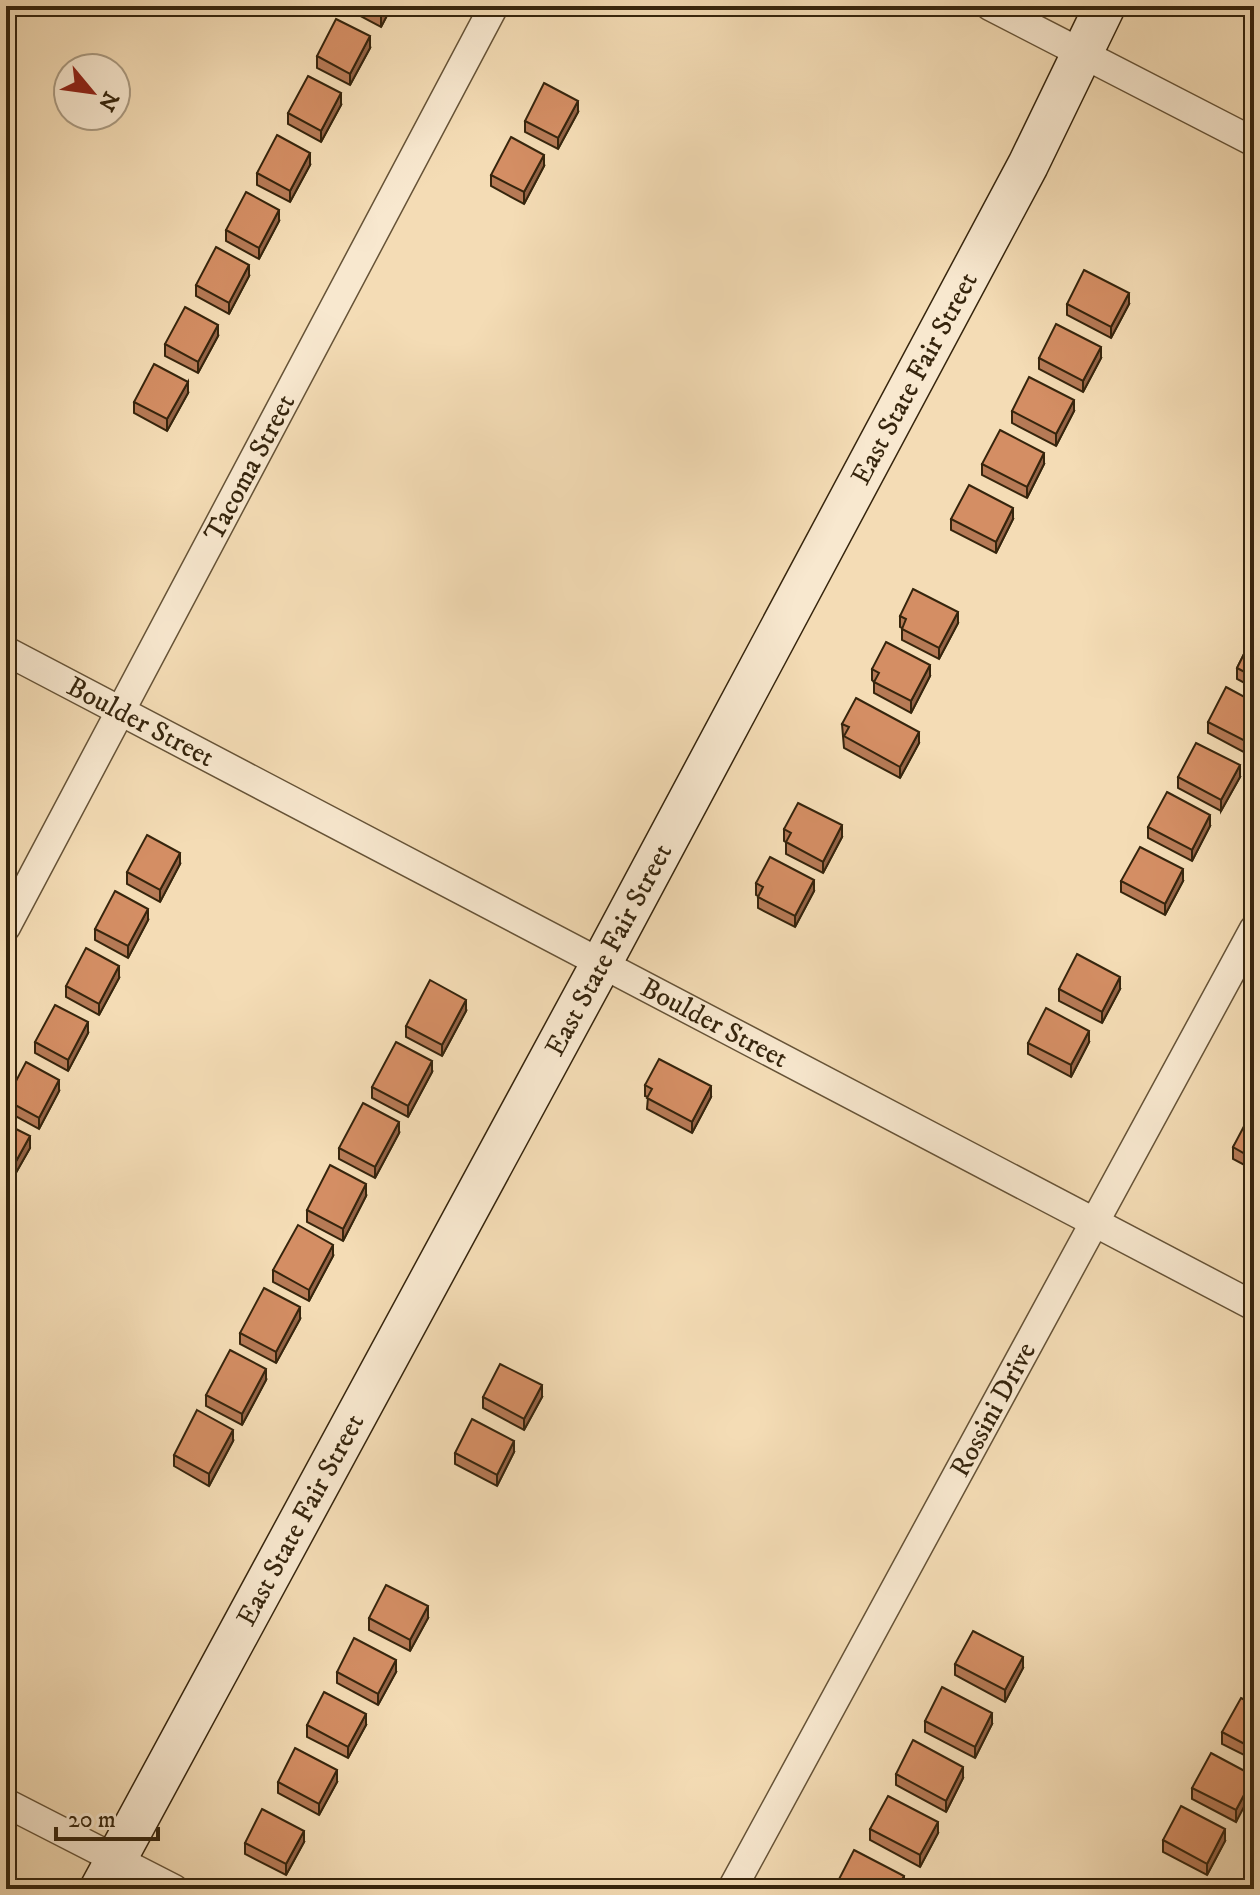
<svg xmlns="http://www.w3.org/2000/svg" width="1260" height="1895" viewBox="0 0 1260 1895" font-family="'IM FELL DW Pica',serif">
	<rect width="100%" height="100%" fill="#f4dcb5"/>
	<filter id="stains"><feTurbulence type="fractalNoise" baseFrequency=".0025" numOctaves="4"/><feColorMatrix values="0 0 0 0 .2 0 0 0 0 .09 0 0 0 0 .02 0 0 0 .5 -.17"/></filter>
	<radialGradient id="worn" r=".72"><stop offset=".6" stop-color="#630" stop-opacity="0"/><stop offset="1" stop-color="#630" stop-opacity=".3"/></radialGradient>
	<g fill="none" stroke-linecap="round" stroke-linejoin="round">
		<!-- street casing -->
		<g stroke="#665337" stroke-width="31">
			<g id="street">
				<polyline points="990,6 1254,142"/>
				<path id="s1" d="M6,651L1254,1306"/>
				<path id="s2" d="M6,927L494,6"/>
				<polyline points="6,1803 174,1889"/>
				<path id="s3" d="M732,1889L1254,929"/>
			</g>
		</g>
		<!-- secondary casing -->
		<g stroke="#36250d" stroke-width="43">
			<g id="secondary">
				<path id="s4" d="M100,1889L601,964L1028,165L1105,6"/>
			</g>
		</g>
		<!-- street -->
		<use href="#street" stroke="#f8e8cf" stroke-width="28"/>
		<!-- secondary -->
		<use href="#secondary" stroke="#f8e8cf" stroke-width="40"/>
	</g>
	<!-- wall -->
	<g fill="#b67a56" stroke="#36250d" stroke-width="2">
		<polygon points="347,6 392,6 381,27 347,9"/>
		<polygon points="370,48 350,85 317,68 317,56"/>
		<polygon points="341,105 321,142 288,124 288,113"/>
		<polygon points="578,112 558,149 525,132 525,121"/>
		<polygon points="310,165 290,202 257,185 257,173"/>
		<polygon points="544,166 524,204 491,186 491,175"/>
		<polygon points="279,221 259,259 226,241 226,230"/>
		<polygon points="249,276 229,314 196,296 196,285"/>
		<polygon points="1067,304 1129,304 1111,338 1067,315"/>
		<polygon points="218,336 198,373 165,356 165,344"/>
		<polygon points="1039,358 1101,358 1083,392 1039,369"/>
		<polygon points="188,393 167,431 134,413 134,402"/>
		<polygon points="1012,411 1074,411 1056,446 1012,423"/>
		<polygon points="982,464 1044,464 1027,498 982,475"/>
		<polygon points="951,519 1013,519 996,553 951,530"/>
		<polygon points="900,616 958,623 939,659 902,640 902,628 900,627"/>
		<polygon points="1254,634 1254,688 1237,679 1237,668"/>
		<polygon points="872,669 930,676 911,713 874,693 874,682 872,680"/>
		<polygon points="1254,702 1254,751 1251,756 1208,733 1208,722"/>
		<polygon points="842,724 919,743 900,778 844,748"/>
		<polygon points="1178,777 1240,777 1221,811 1178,788"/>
		<polygon points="1210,826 1192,861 1148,838 1148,827"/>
		<polygon points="784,829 842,837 823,873 786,854 786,842 784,841"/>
		<polygon points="180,864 160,902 127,884 127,872"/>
		<polygon points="1121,881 1183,881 1165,915 1121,892"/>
		<polygon points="756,883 814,891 795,927 758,908 758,896 756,895"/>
		<polygon points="148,920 128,958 95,940 95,929"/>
		<polygon points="119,978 99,1015 66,997 66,986"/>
		<polygon points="1059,989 1120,989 1102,1023 1059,1001"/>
		<polygon points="466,1011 442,1056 406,1037 406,1026"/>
		<polygon points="88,1033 68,1071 35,1053 35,1042"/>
		<polygon points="1089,1042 1071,1077 1028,1054 1028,1043"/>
		<polygon points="432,1072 408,1117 372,1098 372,1087"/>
		<polygon points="645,1085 711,1097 692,1133 647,1109 648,1097 645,1096"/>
		<polygon points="59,1091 39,1129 6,1111 6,1100"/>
		<polygon points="1254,1114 1254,1170 1233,1159 1233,1147"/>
		<polygon points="6,1124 30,1148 9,1185 6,1184"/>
		<polygon points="399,1133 375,1178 339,1159 339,1148"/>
		<polygon points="366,1196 343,1241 307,1222 307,1210"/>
		<polygon points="333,1256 309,1301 273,1282 273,1270"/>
		<polygon points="300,1319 276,1363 240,1344 240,1333"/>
		<polygon points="266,1380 242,1425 206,1406 206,1395"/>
		<polygon points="483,1397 542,1397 524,1430 483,1408"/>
		<polygon points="233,1441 209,1486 174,1466 174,1455"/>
		<polygon points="514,1452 497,1486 455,1464 455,1453"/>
		<polygon points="369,1618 428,1618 410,1651 369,1630"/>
		<polygon points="955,1664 1023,1668 1005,1702 955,1675"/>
		<polygon points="337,1672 396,1672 378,1705 337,1683"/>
		<polygon points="1254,1675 1254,1691 1252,1690 1252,1679"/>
		<polygon points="1254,1705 1254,1760 1222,1744 1222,1732"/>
		<polygon points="925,1721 992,1724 975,1758 925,1732"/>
		<polygon points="307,1725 366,1725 348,1758 307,1737"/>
		<polygon points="896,1774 963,1778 946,1812 896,1785"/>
		<polygon points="1254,1776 1236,1822 1192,1799 1192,1788"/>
		<polygon points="278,1782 337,1782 319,1815 278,1793"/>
		<polygon points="870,1829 938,1833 920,1867 870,1840"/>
		<polygon points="1163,1840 1225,1841 1207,1875 1163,1852"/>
		<polygon points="304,1842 286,1875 245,1854 245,1843"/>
		<polygon points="837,1883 904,1887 903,1889 837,1889"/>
	</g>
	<!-- shaded-wall -->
	<g fill="#946346" stroke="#36250d" stroke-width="2">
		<polygon points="386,6 392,6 381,27 381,16"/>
		<polygon points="370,36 370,48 350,85 350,74"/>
		<polygon points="341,93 341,105 321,142 321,131"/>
		<polygon points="578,101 578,112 558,149 558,138"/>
		<polygon points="310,153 310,165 290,202 290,191"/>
		<polygon points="544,155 544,166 524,204 524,192"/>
		<polygon points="279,210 279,221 259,259 259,248"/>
		<polygon points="249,265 249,276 229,314 229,303"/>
		<polygon points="1129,293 1129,304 1111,338 1111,327"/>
		<polygon points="218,325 218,336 198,373 198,362"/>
		<polygon points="1101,347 1101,358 1083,392 1083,381"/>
		<polygon points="188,382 188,393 167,431 167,419"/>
		<polygon points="1074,400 1074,411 1056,446 1056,434"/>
		<polygon points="1044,453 1044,464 1027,498 1027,487"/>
		<polygon points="1013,508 1013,519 996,553 996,542"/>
		<polygon points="958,612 958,623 939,659 939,648"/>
		<polygon points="930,665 930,676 911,713 911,701"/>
		<polygon points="919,732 919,743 900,778 900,767"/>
		<polygon points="1254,739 1254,751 1251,756 1251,744"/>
		<polygon points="1240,765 1240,777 1221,811 1221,800"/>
		<polygon points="1210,815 1210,826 1192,861 1192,850"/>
		<polygon points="842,825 842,837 823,873 823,862"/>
		<polygon points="180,853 180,864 160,902 160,890"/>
		<polygon points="1183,869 1183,881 1165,915 1165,904"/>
		<polygon points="814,880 814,891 795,927 795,916"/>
		<polygon points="148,909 148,920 128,958 128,946"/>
		<polygon points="119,966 119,978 99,1015 99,1004"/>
		<polygon points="1120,977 1120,989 1102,1023 1102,1012"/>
		<polygon points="466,1000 466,1011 442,1056 442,1045"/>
		<polygon points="88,1022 88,1033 68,1071 68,1060"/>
		<polygon points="1089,1031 1089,1042 1071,1077 1071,1065"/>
		<polygon points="432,1061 432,1072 408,1117 408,1106"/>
		<polygon points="59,1080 59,1091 39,1129 39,1118"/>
		<polygon points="711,1086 711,1097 692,1133 692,1122"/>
		<polygon points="399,1122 399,1133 375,1178 375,1167"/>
		<polygon points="30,1136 30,1148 9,1185 9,1174"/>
		<polygon points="366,1184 366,1196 343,1241 343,1229"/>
		<polygon points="333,1245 333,1256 309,1301 309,1290"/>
		<polygon points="300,1307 300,1319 276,1363 276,1352"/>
		<polygon points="266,1369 266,1380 242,1425 242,1414"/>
		<polygon points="542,1385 542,1397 524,1430 524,1419"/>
		<polygon points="233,1430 233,1441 209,1486 209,1474"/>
		<polygon points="514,1441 514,1452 497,1486 497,1475"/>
		<polygon points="428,1606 428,1618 410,1651 410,1640"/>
		<polygon points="1023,1657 1023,1668 1005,1702 1005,1690"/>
		<polygon points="396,1660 396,1672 378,1705 378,1694"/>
		<polygon points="992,1713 992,1724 975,1758 975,1747"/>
		<polygon points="366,1714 366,1725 348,1758 348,1747"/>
		<polygon points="963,1767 963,1778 946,1812 946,1801"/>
		<polygon points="337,1770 337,1782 319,1815 319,1804"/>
		<polygon points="1254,1777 1254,1788 1236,1822 1236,1810"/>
		<polygon points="938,1822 938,1833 920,1867 920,1855"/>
		<polygon points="1225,1829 1225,1841 1207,1875 1207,1864"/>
		<polygon points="304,1831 304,1842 286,1875 286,1864"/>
		<polygon points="904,1876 904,1887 903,1889 897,1889"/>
	</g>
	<!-- building -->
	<g fill="#d48e64" stroke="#36250d" stroke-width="2">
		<polygon points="362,6 386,6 381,16"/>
		<polygon points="336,19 370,36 350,74 317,56"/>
		<polygon points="308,76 341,93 321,131 288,113"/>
		<polygon points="544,83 578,101 558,138 525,121"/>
		<polygon points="277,135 310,153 290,191 257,173"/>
		<polygon points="511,137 544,155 524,192 491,175"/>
		<polygon points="246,192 279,210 259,248 226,230"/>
		<polygon points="216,247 249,265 229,303 196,285"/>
		<polygon points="1084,270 1129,293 1111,327 1067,304"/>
		<polygon points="185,307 218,325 198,362 165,344"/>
		<polygon points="1056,324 1101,347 1083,381 1039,358"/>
		<polygon points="154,364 188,382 167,419 134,402"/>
		<polygon points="1029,377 1074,400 1056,434 1012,411"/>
		<polygon points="1000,430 1044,453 1027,487 982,464"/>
		<polygon points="969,485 1013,508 996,542 951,519"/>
		<polygon points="913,589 958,612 939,648 902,629 906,619 900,616"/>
		<polygon points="1254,634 1254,677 1237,668"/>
		<polygon points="886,642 930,665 911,701 874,682 879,673 872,669"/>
		<polygon points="1226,687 1254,702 1254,739 1251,744 1208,722"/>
		<polygon points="856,698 919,732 900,767 844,736 849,727 842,724"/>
		<polygon points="1196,743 1240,765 1221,800 1178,777"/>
		<polygon points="1167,792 1210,815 1192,850 1148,827"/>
		<polygon points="798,803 842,825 823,862 786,842 791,833 784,829"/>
		<polygon points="147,835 180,853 160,890 127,872"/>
		<polygon points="1140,847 1183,869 1165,904 1121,881"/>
		<polygon points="770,857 814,880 795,916 758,897 763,887 756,883"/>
		<polygon points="115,891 148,909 128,946 95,929"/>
		<polygon points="86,948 119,966 99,1004 66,986"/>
		<polygon points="1077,954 1120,977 1102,1012 1059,989"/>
		<polygon points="430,980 466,1000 442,1045 406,1026"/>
		<polygon points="55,1005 88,1022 68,1060 35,1042"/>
		<polygon points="1046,1008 1089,1031 1071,1065 1028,1043"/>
		<polygon points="396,1042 432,1061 408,1106 372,1087"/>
		<polygon points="659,1059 711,1086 692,1122 647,1098 652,1089 645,1085"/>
		<polygon points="26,1062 59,1080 39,1118 6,1100"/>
		<polygon points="363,1103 399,1122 375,1167 339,1148"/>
		<polygon points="1251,1113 1254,1114 1254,1159 1233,1147"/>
		<polygon points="6,1124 30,1136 9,1174 6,1172"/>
		<polygon points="330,1165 366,1184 343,1229 307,1210"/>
		<polygon points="298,1225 333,1245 309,1290 273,1270"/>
		<polygon points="264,1288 300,1307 276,1352 240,1333"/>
		<polygon points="230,1350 266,1369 242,1414 206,1395"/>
		<polygon points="500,1364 542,1385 524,1419 483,1397"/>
		<polygon points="197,1410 233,1430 209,1474 174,1455"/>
		<polygon points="472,1419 514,1441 497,1475 455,1453"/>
		<polygon points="386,1585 428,1606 410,1640 369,1618"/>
		<polygon points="973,1631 1023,1657 1005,1690 955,1664"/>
		<polygon points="354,1638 396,1660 378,1694 337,1672"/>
		<polygon points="942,1687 992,1713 975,1747 925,1721"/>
		<polygon points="324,1692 366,1714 348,1747 307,1725"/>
		<polygon points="1241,1698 1254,1705 1254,1749 1222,1732"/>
		<polygon points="913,1740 963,1767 946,1801 896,1774"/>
		<polygon points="295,1748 337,1770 319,1804 278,1782"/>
		<polygon points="1211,1753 1254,1776 1236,1810 1192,1788"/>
		<polygon points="888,1796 938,1822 920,1855 870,1829"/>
		<polygon points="1181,1806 1225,1829 1207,1864 1163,1840"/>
		<polygon points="262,1809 304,1831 286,1864 245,1843"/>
		<polygon points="854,1850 904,1876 897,1889 848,1889 837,1883"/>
	</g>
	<g text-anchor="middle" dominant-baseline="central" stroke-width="6" stroke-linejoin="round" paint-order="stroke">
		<!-- street labels -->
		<g font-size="28" fill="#36250d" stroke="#f8e8cf">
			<text stroke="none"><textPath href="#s4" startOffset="1716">East State Fair Street</textPath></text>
			<text stroke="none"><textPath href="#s2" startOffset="520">Tacoma Street</textPath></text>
			<text stroke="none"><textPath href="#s1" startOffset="152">Boulder Street</textPath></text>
			<text stroke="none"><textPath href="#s4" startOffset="1068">East State Fair Street</textPath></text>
			<text stroke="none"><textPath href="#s1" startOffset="800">Boulder Street</textPath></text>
			<text stroke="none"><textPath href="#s3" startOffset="546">Rossini Drive</textPath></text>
			<text stroke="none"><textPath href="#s4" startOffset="420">East State Fair Street</textPath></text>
		</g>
	</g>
	<!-- margin -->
	<rect width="1260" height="1895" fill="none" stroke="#f4dcb5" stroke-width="32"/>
	<rect x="8" y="8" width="1244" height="1879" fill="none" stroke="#36250d" stroke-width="4"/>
	<rect x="16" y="16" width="1228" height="1863" fill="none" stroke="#36250d" stroke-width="2"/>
	<!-- north arrow -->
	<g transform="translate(92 92) rotate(119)"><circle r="38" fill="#f8e8cf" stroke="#aa9a81" stroke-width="2"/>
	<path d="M0-6L14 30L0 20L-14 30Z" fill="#8f2418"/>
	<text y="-12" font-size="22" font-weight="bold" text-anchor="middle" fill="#36250d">N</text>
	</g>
	<!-- scale -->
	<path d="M56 1827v12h102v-12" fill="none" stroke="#36250d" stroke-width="4"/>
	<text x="68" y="1827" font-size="24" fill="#36250d" stroke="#f8e8cf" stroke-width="6" paint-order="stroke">20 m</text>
	<rect width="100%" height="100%" filter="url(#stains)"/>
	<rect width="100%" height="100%" fill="url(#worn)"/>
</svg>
